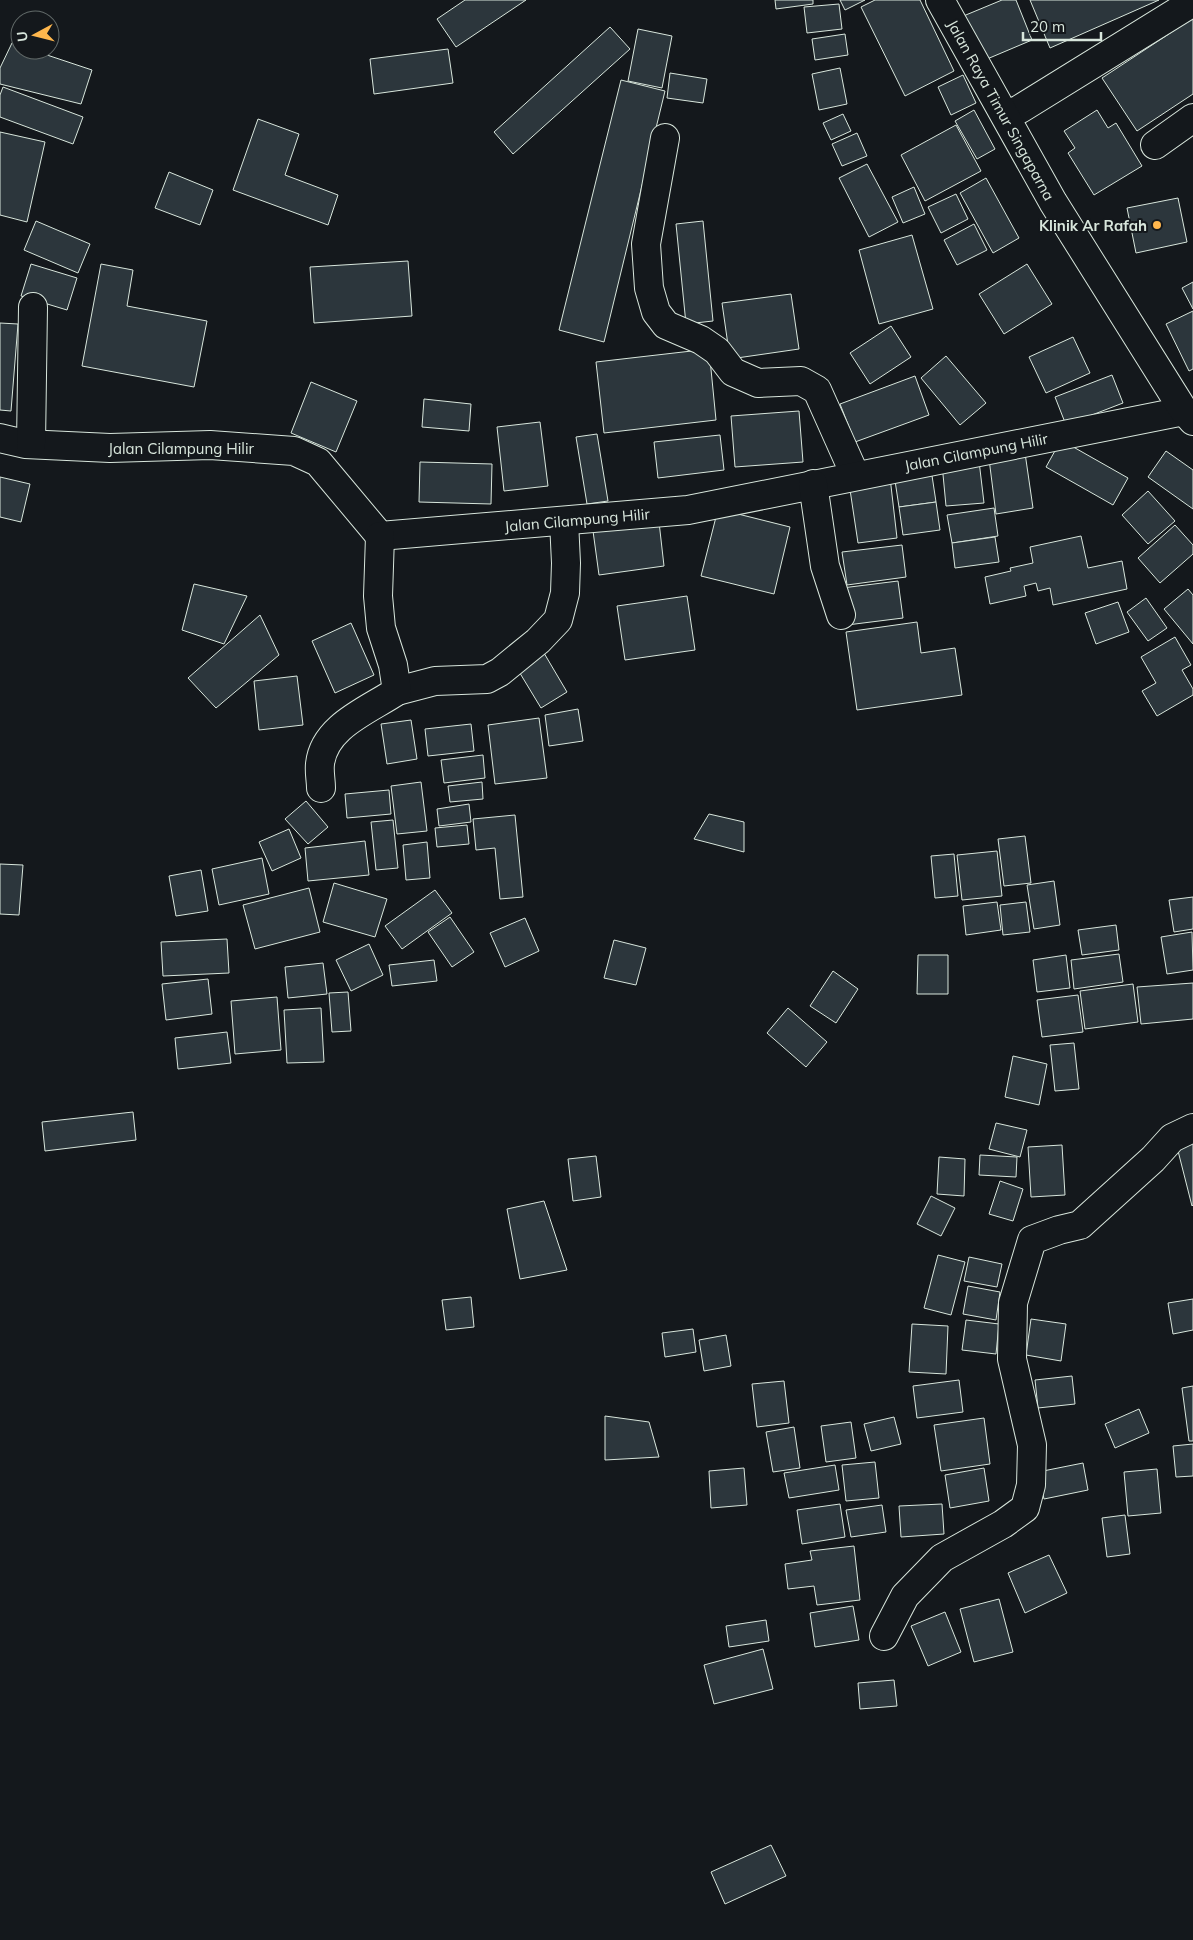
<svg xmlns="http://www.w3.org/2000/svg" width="1193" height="1940" viewBox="0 0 1193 1940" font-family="Mulish,sans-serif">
	<rect width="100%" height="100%" fill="#14181c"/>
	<!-- building -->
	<g fill="#2c363c" stroke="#d8e6dc">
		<polygon points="465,0 526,0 456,47 437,19"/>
		<polygon points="775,0 813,0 813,4 776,9"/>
		<polygon points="840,0 865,0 845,10"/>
		<polygon points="875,0 920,0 954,71 905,96 861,7"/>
		<polygon points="1002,0 1016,0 1032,40 980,62 961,17"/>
		<polygon points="1030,0 1159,0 1050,48"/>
		<polygon points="839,4 842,29 807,33 804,7"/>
		<polygon points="1193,18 1193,94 1137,131 1102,78"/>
		<polygon points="610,27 630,49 513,154 494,132"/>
		<polygon points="638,29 672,36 662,88 628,81"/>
		<polygon points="845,34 848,55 815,60 812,39"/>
		<polygon points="12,43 20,46 20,50 32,50 92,70 81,104 0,84 0,68"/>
		<polygon points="448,49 453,83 374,94 370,59"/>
		<polygon points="840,68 847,104 819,110 812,74"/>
		<polygon points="670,73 707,79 703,103 667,98"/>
		<polygon points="963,75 976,103 951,115 938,87"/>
		<polygon points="621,80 665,91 604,342 559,330"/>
		<polygon points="3,87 83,117 73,144 0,117 0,95"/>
		<polygon points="974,110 995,149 977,159 955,121"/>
		<polygon points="1097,110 1108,128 1116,123 1142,166 1094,195 1068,153 1075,148 1064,131"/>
		<polygon points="843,114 851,131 831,140 823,123"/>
		<polygon points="258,119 299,134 285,175 338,195 328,225 233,190"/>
		<polygon points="956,125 981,171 925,201 901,155"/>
		<polygon points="0,132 45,142 27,222 0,215"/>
		<polygon points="857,133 867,156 842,166 832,144"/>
		<polygon points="867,164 898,222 869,237 839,178"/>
		<polygon points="169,172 213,190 200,225 155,208"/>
		<polygon points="986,178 1019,238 993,253 960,193"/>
		<polygon points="914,187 925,214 903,223 892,197"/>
		<polygon points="956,194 968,219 941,233 928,207"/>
		<polygon points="1178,198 1187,242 1136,253 1127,208"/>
		<polygon points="36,221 90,244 78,273 24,250"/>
		<polygon points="703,221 713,321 686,324 676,224"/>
		<polygon points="974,224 987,250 957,265 944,240"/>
		<polygon points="912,235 933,309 879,324 859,250"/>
		<polygon points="408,261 412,316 314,323 310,267"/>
		<polygon points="31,264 77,278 67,310 21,296"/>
		<polygon points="101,264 133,270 127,306 207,321 194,387 82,366"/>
		<polygon points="1027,264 1052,304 1004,334 979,294"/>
		<polygon points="1193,282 1193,309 1182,288"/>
		<polygon points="791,294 799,349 730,359 722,303"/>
		<polygon points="1193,311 1193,369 1189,371 1166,324"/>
		<polygon points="0,323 18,324 11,411 0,410"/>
		<polygon points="891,326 911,357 870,384 850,353"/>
		<polygon points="1073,337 1090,373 1046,393 1029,357"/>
		<polygon points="709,349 716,420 604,433 596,362"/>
		<polygon points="946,356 986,403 960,425 921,378"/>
		<polygon points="1112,375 1123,403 1066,425 1055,397"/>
		<polygon points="915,376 929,415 855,442 840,404"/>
		<polygon points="311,382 357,401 336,452 291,433"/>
		<polygon points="424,399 471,404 469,431 422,427"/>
		<polygon points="799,411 803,462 735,467 731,416"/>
		<polygon points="540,422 548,486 504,491 497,427"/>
		<polygon points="597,434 608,501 587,504 576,437"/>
		<polygon points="720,435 724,470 658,478 654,442"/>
		<polygon points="1061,440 1128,478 1113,505 1046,467"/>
		<polygon points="1024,446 1033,508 996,514 988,451"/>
		<polygon points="1166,451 1193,470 1193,509 1148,477"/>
		<polygon points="979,461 984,503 946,506 942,464"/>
		<polygon points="420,462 492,464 491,504 419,502"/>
		<polygon points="931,469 936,502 899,507 894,474"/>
		<polygon points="0,477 30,484 21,522 0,517"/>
		<polygon points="890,477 897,538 858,543 849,483"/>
		<polygon points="1148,491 1175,521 1148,544 1122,515"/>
		<polygon points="936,502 940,530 903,535 899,507"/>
		<polygon points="994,508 998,536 952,543 947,515"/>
		<polygon points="718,509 790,527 774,594 701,576"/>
		<polygon points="659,522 664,566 599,575 593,531"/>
		<polygon points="1175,525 1193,545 1193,554 1160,583 1138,558"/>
		<polygon points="1081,536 1088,568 1122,561 1127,589 1053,605 1050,588 1038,591 1036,583 1024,586 1026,596 990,604 985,577 1011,571 1010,568 1033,563 1030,547"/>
		<polygon points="995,537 999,562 955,568 952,543"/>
		<polygon points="902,545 906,577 847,585 842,552"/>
		<polygon points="898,581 903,618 847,625 842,588"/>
		<polygon points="194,584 247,596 224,644 182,630"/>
		<polygon points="1188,589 1193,595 1193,644 1164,609"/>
		<polygon points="687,596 695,650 625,660 617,606"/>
		<polygon points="1146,598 1167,628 1148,641 1127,612"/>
		<polygon points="1118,602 1129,632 1096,644 1085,613"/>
		<polygon points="260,615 279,655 216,708 188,678"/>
		<polygon points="917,622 921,653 955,648 962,695 857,710 846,632"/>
		<polygon points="351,623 374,675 335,693 312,641"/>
		<polygon points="1175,637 1191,665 1182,670 1193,689 1193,695 1157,716 1142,691 1156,683 1141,657"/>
		<polygon points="541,648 567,692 541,708 515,665"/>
		<polygon points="297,676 303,725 259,730 254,681"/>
		<polygon points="578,709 583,741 549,746 545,715"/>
		<polygon points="539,718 547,778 495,784 488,725"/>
		<polygon points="411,720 417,759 387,764 381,724"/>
		<polygon points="471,724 474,751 428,756 425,729"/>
		<polygon points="483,755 485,778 444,783 441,760"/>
		<polygon points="421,782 427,831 397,834 391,786"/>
		<polygon points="482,782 483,799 450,802 448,786"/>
		<polygon points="389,790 391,814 347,818 345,794"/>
		<polygon points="306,801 328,827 308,844 285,819"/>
		<polygon points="469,804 471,822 439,826 437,809"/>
		<polygon points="709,814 744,822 744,852 694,839"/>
		<polygon points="515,815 523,897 500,899 495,848 476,850 473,819"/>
		<polygon points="393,820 398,868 376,870 371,822"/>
		<polygon points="467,825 469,844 437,847 435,828"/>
		<polygon points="289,829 301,858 272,871 259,842"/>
		<polygon points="1025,836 1031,883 1004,886 998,839"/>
		<polygon points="365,841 369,875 308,881 305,848"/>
		<polygon points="427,842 430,878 406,880 403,845"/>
		<polygon points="997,851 1002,896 962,900 957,855"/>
		<polygon points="954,854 958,896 935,898 931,856"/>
		<polygon points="262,858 269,894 219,905 212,869"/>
		<polygon points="0,864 23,865 19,915 0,914"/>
		<polygon points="201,870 208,911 176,916 169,876"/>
		<polygon points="1054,881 1060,925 1034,929 1027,885"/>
		<polygon points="334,883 387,899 375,937 323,922"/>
		<polygon points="309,888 320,932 255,949 243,905"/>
		<polygon points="435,890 452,913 402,949 385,926"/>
		<polygon points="1193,897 1193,929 1174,932 1169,900"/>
		<polygon points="997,902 1001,930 966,935 963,906"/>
		<polygon points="1026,902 1030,932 1003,935 1000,905"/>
		<polygon points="450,917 474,952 452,967 428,932"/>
		<polygon points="525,918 539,951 505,967 490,933"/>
		<polygon points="1116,925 1119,950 1082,955 1078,930"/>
		<polygon points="1192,932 1193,970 1167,974 1161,937"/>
		<polygon points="227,939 229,973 163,976 161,942"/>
		<polygon points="614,940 646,948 636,985 604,978"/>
		<polygon points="369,944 383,975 351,991 336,960"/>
		<polygon points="1119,954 1123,982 1074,989 1071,960"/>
		<polygon points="918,955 948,955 948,994 917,994"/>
		<polygon points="1066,955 1070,988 1037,992 1033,960"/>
		<polygon points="434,960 437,981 392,986 389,965"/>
		<polygon points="323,963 327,994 288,998 285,967"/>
		<polygon points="833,971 858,989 836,1023 810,1006"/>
		<polygon points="208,979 212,1014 166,1020 162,984"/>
		<polygon points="1193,983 1193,1019 1141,1024 1137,987"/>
		<polygon points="1133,984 1138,1022 1085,1029 1080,991"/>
		<polygon points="348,992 351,1031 332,1032 329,993"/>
		<polygon points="1078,995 1083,1032 1042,1037 1037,1000"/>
		<polygon points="277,997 281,1050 235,1054 231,1001"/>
		<polygon points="321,1008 324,1062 287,1063 284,1010"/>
		<polygon points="788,1008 827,1042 806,1067 767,1033"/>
		<polygon points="227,1032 231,1063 178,1069 175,1038"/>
		<polygon points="1074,1043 1079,1089 1055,1091 1050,1045"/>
		<polygon points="1013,1056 1047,1064 1039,1105 1005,1097"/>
		<polygon points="133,1112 136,1140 45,1151 42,1122"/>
		<polygon points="996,1123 1027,1130 1020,1157 989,1149"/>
		<polygon points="1193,1138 1193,1205 1192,1206 1176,1143"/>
		<polygon points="1062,1145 1065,1195 1031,1197 1028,1147"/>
		<polygon points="980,1155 1017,1157 1016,1177 979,1175"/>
		<polygon points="596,1156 601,1197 573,1201 568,1159"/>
		<polygon points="939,1157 965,1159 964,1196 937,1194"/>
		<polygon points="1000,1181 1023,1189 1013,1221 989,1214"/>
		<polygon points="931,1196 955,1208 941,1236 917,1224"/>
		<polygon points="544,1201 567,1270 520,1279 507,1209"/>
		<polygon points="938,1255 965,1262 951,1315 924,1308"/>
		<polygon points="969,1257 1002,1264 997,1287 964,1281"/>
		<polygon points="968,1286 1000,1292 996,1320 963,1314"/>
		<polygon points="471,1297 474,1327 446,1330 442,1300"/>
		<polygon points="1193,1299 1193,1330 1173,1334 1168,1303"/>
		<polygon points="1031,1319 1066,1324 1061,1361 1026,1355"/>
		<polygon points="966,1320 999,1324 996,1354 962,1350"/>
		<polygon points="912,1324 948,1326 946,1374 909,1372"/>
		<polygon points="693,1329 696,1352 665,1357 662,1333"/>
		<polygon points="726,1335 731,1366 704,1371 699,1340"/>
		<polygon points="1072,1376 1075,1404 1038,1408 1035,1380"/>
		<polygon points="959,1380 963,1412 917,1418 913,1386"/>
		<polygon points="784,1381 789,1423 757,1427 752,1384"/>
		<polygon points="1193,1386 1193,1441 1189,1441 1182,1388"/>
		<polygon points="1139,1409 1149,1433 1115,1448 1105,1424"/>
		<polygon points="605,1416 649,1422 659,1457 605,1460"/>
		<polygon points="894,1417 901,1444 871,1451 864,1424"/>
		<polygon points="984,1418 990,1464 941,1471 934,1425"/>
		<polygon points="851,1422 856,1458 826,1462 821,1426"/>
		<polygon points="794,1427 800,1468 773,1472 766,1432"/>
		<polygon points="1193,1444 1193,1476 1176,1477 1173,1446"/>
		<polygon points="875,1462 879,1498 846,1501 842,1465"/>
		<polygon points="1083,1463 1088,1490 1044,1499 1038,1472"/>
		<polygon points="835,1465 839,1490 789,1498 784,1473"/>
		<polygon points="744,1468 747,1505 711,1508 709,1471"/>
		<polygon points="984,1468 989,1501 950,1508 945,1475"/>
		<polygon points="1157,1469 1161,1513 1128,1516 1124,1472"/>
		<polygon points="840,1504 845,1537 802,1544 797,1510"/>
		<polygon points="942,1504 944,1534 901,1537 899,1506"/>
		<polygon points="882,1505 886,1532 851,1537 846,1510"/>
		<polygon points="1125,1515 1130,1554 1107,1557 1102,1518"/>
		<polygon points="854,1546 860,1600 817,1605 814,1586 788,1589 785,1564 812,1560 810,1551"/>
		<polygon points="1049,1555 1067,1593 1025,1613 1008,1573"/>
		<polygon points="999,1599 1013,1652 974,1662 960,1609"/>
		<polygon points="853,1606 859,1640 815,1647 810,1613"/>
		<polygon points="945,1612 961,1652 928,1666 911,1626"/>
		<polygon points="766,1620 769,1641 729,1647 726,1626"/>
		<polygon points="763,1649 773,1689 714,1704 704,1665"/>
		<polygon points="894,1680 897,1706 860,1709 858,1683"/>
		<polygon points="771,1845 786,1876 725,1904 711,1872"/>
	</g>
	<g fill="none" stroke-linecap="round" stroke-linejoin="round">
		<!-- minor casing -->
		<g stroke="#d8e6dc" stroke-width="30">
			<g id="minor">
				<polyline points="1006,116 1020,109 1193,2"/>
				<polyline points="665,138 646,244 649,288 656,312 666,325 701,340 717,351 733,372 758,383 801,381 817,390 855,475"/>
				<polyline points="1155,145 1193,118"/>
				<polyline points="0,438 25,444 110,448 210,445 294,451 318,462 380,536 688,510 1184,411"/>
				<polyline points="31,444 33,307"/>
				<polyline points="813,484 825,566 841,615"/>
				<polyline points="397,691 435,681 487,679 500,672 538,641 558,620 565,593 566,563 564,521"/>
				<path d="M321,788C321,780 319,772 320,764C324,726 369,710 397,691L393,665L381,628L378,596L380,536"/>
				<polyline points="884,1636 905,1596 942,1558 1003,1524 1025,1508 1031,1485 1032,1445 1012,1359 1013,1303 1032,1240 1059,1230 1080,1225 1153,1159 1172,1138 1193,1128"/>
			</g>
		</g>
		<!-- major casing -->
		<g stroke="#d8e6dc" stroke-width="30">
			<polyline id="major" points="940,0 1053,202 1184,411 1193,421"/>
		</g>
		<!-- minor -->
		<use href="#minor" stroke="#14181c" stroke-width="28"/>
		<!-- major -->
		<use href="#major" stroke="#14181c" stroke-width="28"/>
	</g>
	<!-- markers -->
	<circle fill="#ffb74d" stroke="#14181c" stroke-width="2" cx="1157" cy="225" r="5"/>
	<g text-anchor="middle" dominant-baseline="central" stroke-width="4" stroke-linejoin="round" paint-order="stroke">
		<!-- street labels -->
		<g font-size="15" fill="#d8e6dc" stroke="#14181c">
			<text transform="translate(1001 110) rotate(61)">Jalan Raya Timur Singaparna</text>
			<text x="181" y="448">Jalan Cilampung Hilir</text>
			<text transform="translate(976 452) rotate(-11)">Jalan Cilampung Hilir</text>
			<text transform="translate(577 520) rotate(-5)">Jalan Cilampung Hilir</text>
		</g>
		<!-- poi labels -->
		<g font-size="15" font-weight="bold" fill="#d8e6dc" stroke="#14181c" text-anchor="end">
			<text x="1147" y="225">Klinik Ar Rafah</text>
		</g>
	</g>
	<!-- north arrow -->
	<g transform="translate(35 35) rotate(263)"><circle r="24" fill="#14181c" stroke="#626a69"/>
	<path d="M0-4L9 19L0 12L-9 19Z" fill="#ffb74d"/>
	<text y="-8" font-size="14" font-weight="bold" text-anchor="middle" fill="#d8e6dc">U</text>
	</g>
	<!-- scale -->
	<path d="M1023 32v8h78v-8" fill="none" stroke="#d8e6dc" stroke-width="2.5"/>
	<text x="1030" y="32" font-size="15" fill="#d8e6dc" stroke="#14181c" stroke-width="4" paint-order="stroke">20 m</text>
</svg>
